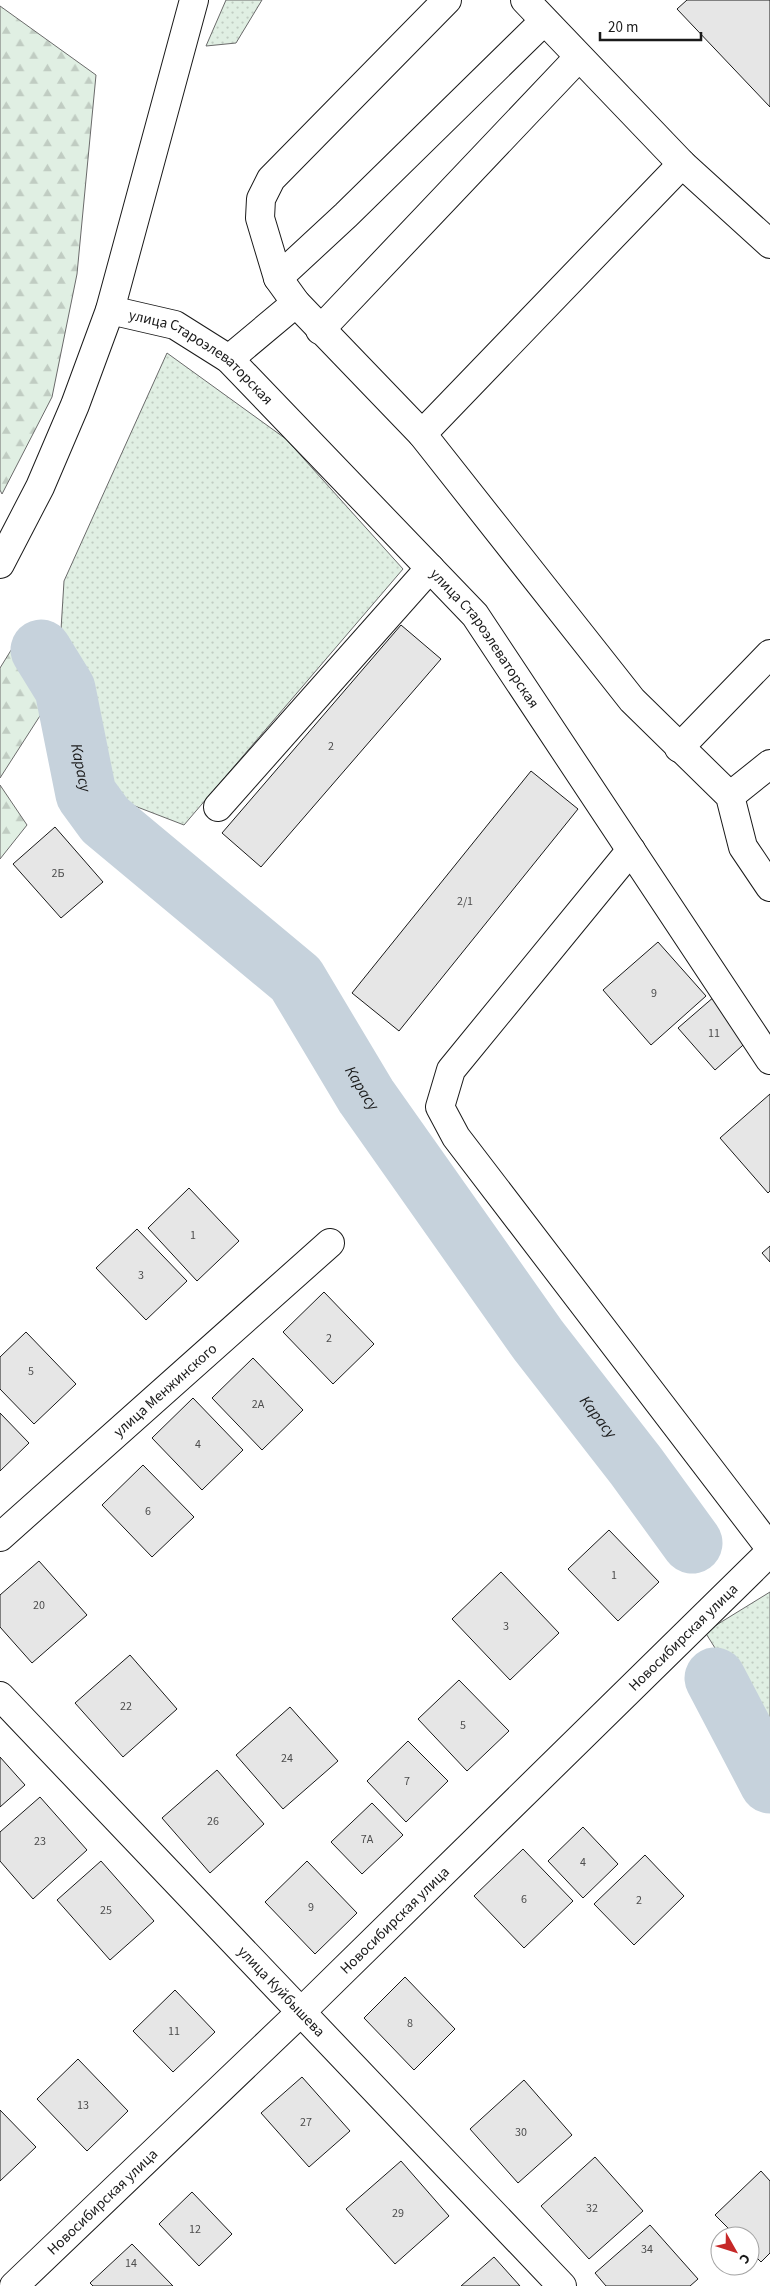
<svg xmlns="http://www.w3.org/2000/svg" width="770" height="2286" viewBox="0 0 770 2286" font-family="'Source Sans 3',sans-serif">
	<defs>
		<pattern id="grass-dots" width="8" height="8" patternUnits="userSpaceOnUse" patternTransform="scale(1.25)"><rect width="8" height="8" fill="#e0efe3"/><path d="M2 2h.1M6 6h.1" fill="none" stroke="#c0ccc2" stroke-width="1.8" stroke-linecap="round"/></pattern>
		<pattern id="forest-firs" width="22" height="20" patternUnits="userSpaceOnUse" patternTransform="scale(1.25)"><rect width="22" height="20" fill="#e0efe3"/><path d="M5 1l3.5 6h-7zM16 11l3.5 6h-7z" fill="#c0ccc2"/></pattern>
	</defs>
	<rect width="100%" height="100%" fill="#fff"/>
	<!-- grass -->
	<g fill="url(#grass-dots)" stroke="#6a6a6a">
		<polygon points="226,0 262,0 236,43 206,46"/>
		<polygon points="167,353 286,439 403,569 184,825 101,793 60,646 64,581"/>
		<polygon points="770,1592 770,1736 705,1632"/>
	</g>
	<!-- forest -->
	<g fill="url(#forest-firs)" stroke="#6a6a6a">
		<polygon points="0,6 96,75 77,274 52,397 2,494 0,490"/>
		<polygon points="13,647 45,708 0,778 0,668"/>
		<polygon points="0,785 27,825 0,859"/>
	</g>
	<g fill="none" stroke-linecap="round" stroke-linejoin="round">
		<!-- river -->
		<g stroke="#c6d2dc" stroke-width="61">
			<path id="s1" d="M41,650L65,689L86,794L105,820L296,979L366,1096L538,1340L636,1466L692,1543"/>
			<polyline points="715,1678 770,1783"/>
		</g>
	</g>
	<!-- building -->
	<g fill="#e6e6e6" stroke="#1a1a1a">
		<polygon points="687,0 770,0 770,107 677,9"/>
		<polygon points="401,625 441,659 261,867 222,833"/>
		<polygon points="531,771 578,809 399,1031 352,993"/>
		<polygon points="55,827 103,882 61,918 13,864"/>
		<polygon points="658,942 706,996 651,1045 603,990"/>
		<polygon points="715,996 751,1038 715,1070 678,1028"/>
		<polygon points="770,1094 770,1191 768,1193 720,1138"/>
		<polygon points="189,1188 239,1241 197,1281 148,1228"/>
		<polygon points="137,1229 187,1281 146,1320 96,1268"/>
		<polygon points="770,1246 770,1262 762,1253"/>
		<polygon points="324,1292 374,1344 333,1384 283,1332"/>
		<polygon points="26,1332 76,1384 34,1424 0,1389 0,1357"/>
		<polygon points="253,1358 303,1410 262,1450 212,1398"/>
		<polygon points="193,1398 243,1450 202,1490 152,1438"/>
		<polygon points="0,1413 29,1443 0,1471"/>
		<polygon points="143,1465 194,1517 152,1557 102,1505"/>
		<polygon points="609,1530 659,1582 618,1621 568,1569"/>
		<polygon points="39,1561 87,1615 32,1663 0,1627 0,1595"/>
		<polygon points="501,1572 559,1633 510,1680 452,1619"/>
		<polygon points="130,1655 177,1709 123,1757 75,1703"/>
		<polygon points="459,1680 509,1731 467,1771 418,1719"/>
		<polygon points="290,1707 338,1761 283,1809 236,1755"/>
		<polygon points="408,1741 448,1781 406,1822 367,1781"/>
		<polygon points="0,1757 25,1785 0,1807"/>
		<polygon points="217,1770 264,1824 210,1873 162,1818"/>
		<polygon points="40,1797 87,1850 33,1899 0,1861 0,1832"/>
		<polygon points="372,1803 403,1835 362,1874 331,1842"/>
		<polygon points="583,1827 618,1864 583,1898 548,1861"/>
		<polygon points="523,1849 573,1901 524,1948 474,1896"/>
		<polygon points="645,1855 684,1896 634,1945 594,1904"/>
		<polygon points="101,1861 154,1921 110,1960 57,1900"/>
		<polygon points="307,1861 357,1913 315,1954 265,1902"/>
		<polygon points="405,1977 455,2029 414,2070 364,2018"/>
		<polygon points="175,1990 215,2032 173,2072 133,2031"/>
		<polygon points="78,2059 128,2111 87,2151 37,2099"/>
		<polygon points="302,2077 350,2131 309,2167 261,2113"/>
		<polygon points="524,2080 572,2135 518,2183 470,2129"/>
		<polygon points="0,2110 36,2147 0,2181"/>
		<polygon points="595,2157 643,2211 589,2259 541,2206"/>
		<polygon points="401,2161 449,2216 395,2264 346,2209"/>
		<polygon points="761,2171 770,2181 770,2253 761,2262 750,2251 750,2236 736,2236 715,2215"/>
		<polygon points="192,2192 232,2234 199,2266 159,2224"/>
		<polygon points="650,2225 698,2279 690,2286 606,2286 595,2273"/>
		<polygon points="132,2244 173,2286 93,2286 90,2283"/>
		<polygon points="494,2257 520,2286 461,2286"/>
	</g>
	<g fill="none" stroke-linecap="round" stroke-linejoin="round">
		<!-- minor casing -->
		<g stroke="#1a1a1a" stroke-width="30">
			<g id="minor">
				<polyline points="447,0 271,179 261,199 260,218 278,278 296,303 422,434 682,164"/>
				<polyline points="525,0 682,164 770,244"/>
				<polyline points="278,278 346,215 544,21"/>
				<path id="s2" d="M110,310L175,325L229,359L475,615L770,1060"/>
				<polyline points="320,330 578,58"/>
				<polyline points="229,359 296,303"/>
				<polyline points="422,434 632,700 730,796 743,847 770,887"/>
				<polyline points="679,748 770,654"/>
				<polyline points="730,796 770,764"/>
				<polyline points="218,807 430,568"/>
				<polyline points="631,850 451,1070 440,1107 456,1137 770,1548"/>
				<path id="s3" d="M0,1537L330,1243"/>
				<path id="s4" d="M0,1696L562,2286"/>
				<path id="s5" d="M14,2286L302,2011L770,1552"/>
			</g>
		</g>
		<!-- major casing -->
		<g stroke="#1a1a1a" stroke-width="30">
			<polyline id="major" points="0,564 40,487 75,405 110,310 194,0"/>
		</g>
		<!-- minor -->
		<use href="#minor" stroke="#fff" stroke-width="28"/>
		<!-- major -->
		<use href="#major" stroke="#fff" stroke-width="28"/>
	</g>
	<g text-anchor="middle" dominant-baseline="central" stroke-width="4" stroke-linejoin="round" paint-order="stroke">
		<!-- number labels -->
		<g font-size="12" fill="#4d4d4d">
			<text x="331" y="746">2</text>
			<text x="58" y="873">2Б</text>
			<text x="465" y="901">2/1</text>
			<text x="654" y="993">9</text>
			<text x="714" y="1033">11</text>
			<text x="193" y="1235">1</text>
			<text x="141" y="1275">3</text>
			<text x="329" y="1338">2</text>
			<text x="31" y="1371">5</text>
			<text x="258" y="1404">2А</text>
			<text x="198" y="1444">4</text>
			<text x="148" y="1511">6</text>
			<text x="614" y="1575">1</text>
			<text x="39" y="1605">20</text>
			<text x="506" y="1626">3</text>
			<text x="126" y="1706">22</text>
			<text x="463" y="1725">5</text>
			<text x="287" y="1758">24</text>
			<text x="407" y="1781">7</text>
			<text x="213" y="1821">26</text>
			<text x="367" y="1839">7А</text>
			<text x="40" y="1841">23</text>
			<text x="583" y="1862">4</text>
			<text x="524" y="1899">6</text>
			<text x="639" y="1900">2</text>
			<text x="311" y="1907">9</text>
			<text x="106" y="1910">25</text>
			<text x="410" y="2023">8</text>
			<text x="174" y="2031">11</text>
			<text x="83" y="2105">13</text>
			<text x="306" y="2122">27</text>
			<text x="521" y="2132">30</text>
			<text x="592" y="2208">32</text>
			<text x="398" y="2213">29</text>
			<text x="195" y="2229">12</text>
			<text x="647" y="2249">34</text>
			<text x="131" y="2263">14</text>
		</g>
		<!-- street labels -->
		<g font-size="15" fill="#1a1a1a" stroke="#fff">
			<text stroke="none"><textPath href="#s2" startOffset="105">улица Староэлеваторская</textPath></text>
			<text stroke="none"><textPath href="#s2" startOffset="510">улица Староэлеваторская</textPath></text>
			<text stroke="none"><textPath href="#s3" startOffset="221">улица Менжинского</textPath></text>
			<text stroke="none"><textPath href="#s5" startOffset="932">Новосибирская улица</textPath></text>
			<text stroke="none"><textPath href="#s5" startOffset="528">Новосибирская улица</textPath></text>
			<text stroke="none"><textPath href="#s4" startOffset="408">улица Куйбышева</textPath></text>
			<text stroke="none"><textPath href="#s5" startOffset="122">Новосибирская улица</textPath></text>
		</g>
		<!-- water labels -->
		<g font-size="16" font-style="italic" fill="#1a1a1a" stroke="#fff">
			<text stroke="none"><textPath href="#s1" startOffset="126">Карасу</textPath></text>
			<text stroke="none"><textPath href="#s1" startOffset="561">Карасу</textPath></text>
			<text stroke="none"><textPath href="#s1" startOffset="966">Карасу</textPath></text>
		</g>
	</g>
	<!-- north arrow -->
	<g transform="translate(735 2251) rotate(129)"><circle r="24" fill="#ffffff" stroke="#a3a3a3"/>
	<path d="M0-4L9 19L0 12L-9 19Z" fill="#c62828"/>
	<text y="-8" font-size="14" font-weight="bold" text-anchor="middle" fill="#1a1a1a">С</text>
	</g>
	<!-- scale -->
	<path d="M600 32v8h101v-8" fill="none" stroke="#1a1a1a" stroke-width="2.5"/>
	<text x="608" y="32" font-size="15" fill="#1a1a1a" stroke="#ffffff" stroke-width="4" paint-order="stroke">20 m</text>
</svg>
